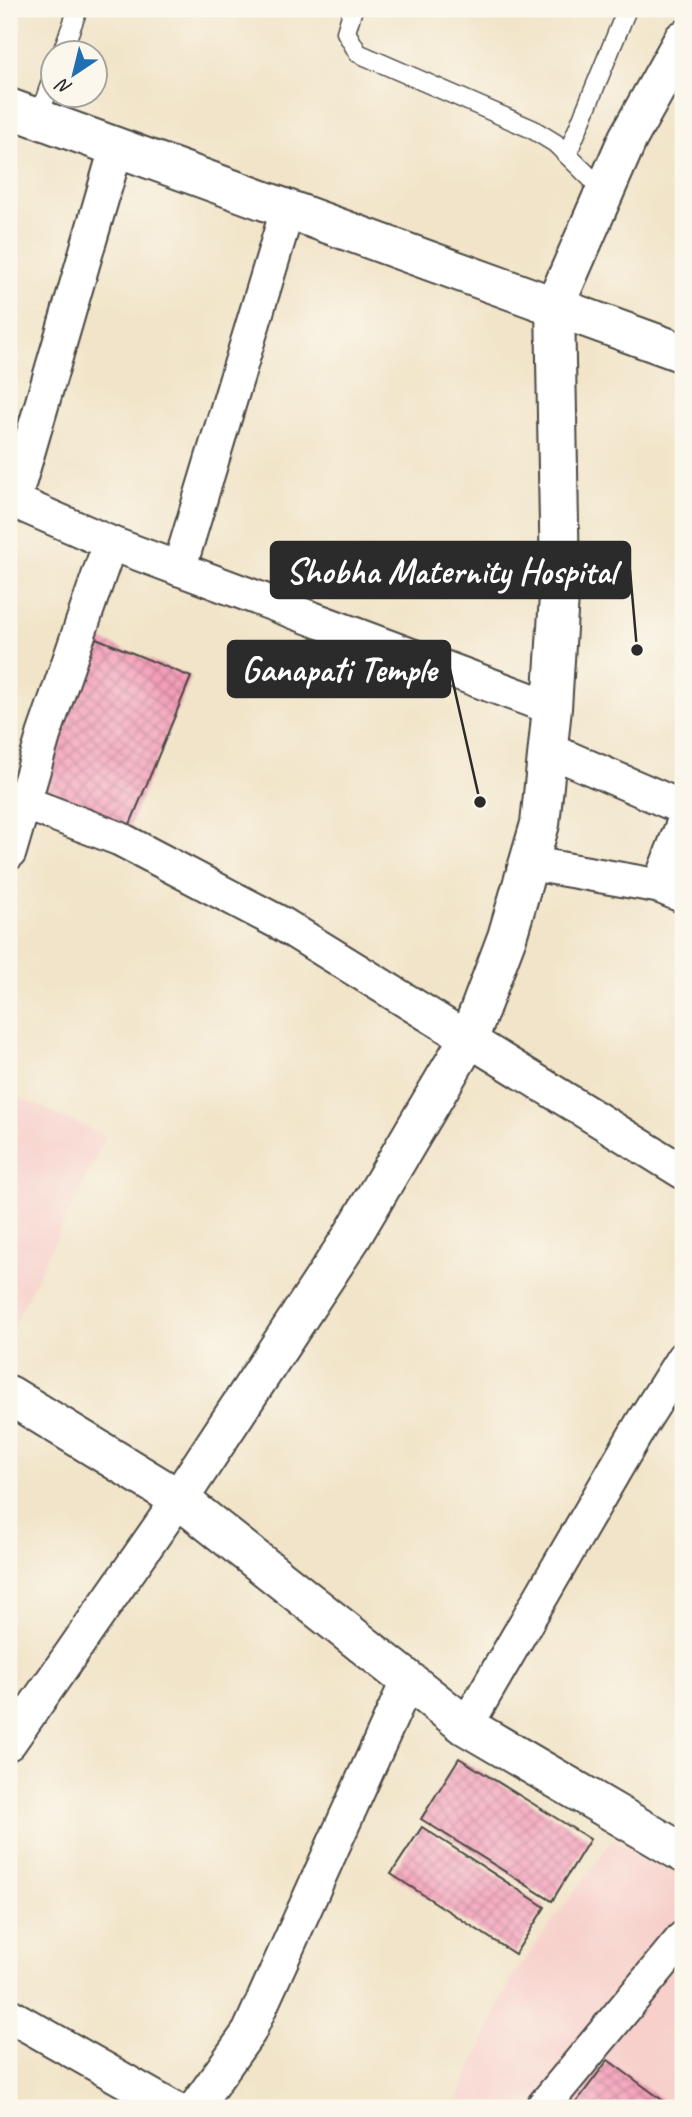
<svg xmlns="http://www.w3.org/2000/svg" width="692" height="2117" viewBox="0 0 692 2117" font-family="Caveat,sans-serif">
	<defs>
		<pattern id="building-cross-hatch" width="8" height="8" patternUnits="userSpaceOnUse" patternTransform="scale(1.75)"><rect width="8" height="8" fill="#f49fba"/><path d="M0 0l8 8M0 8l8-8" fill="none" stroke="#c68297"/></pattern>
	</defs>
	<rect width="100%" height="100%" fill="#fbf7ec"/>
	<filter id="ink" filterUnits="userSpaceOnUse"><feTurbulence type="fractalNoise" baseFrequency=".0143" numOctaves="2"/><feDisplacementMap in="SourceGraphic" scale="14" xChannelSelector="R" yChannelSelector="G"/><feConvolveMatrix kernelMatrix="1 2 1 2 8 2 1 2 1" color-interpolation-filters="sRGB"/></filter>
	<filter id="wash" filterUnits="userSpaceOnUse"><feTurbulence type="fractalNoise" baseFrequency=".00686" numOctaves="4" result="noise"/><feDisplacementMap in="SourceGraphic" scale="28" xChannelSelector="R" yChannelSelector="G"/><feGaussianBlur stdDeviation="1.57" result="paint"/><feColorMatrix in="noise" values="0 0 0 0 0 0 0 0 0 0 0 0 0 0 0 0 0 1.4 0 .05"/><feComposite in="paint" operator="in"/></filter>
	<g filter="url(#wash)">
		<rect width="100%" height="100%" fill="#f1e4c8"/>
		<!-- built -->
		<g fill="#f7d0cb">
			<polygon points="9,1093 106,1136 10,1333 9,1332"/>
			<polygon points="613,1839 683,1878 683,2108 454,2108 512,1977"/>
		</g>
		<g id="blocks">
			<!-- building -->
			<g fill="url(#building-cross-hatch)">
				<polygon points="96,638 191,677 129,827 34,788"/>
				<polygon points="459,1758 590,1839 552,1901 421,1819"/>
				<polygon points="422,1827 545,1907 515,1954 391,1874"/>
				<polygon points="608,2060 673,2108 572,2108"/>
			</g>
		</g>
	</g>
	<g filter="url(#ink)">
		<use href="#blocks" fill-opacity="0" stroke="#494743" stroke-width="2"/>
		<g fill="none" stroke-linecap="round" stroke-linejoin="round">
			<!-- service casing -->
			<g stroke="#494743" stroke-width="21">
				<g id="service">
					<polyline points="353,9 346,32 358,53 532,129 555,143 605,192"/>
					<polyline points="62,52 78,9"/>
					<polyline points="38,119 52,79"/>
					<polyline points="567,155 627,9"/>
				</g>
			</g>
			<!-- minor casing -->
			<g stroke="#494743" stroke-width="37">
				<g id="minor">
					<polyline points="9,499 110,543 552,708"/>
					<polyline points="14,500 117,146"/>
					<polyline points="179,569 288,208"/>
					<polyline points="547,749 683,808"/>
					<polyline points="9,797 120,839 282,924 683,1172"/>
					<polyline points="9,853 44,734 110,543"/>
					<polyline points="528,863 659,886 683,896"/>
					<polyline points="659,886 683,824"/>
					<polyline points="466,1726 642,1423 683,1358"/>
					<polyline points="9,1743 179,1499"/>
					<polyline points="9,2015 173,2108"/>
					<polyline points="195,2108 249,2032 408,1680"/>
					<polyline points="542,2108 683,1938"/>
				</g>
			</g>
			<!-- tertiary casing -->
			<g stroke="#494743" stroke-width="42">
				<g id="tertiary">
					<polyline points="9,108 683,353"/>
					<polyline points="9,1395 179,1499 466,1726 683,1853"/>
					<polyline points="179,1499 351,1238 469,1038 507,937 540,824 552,708 560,580 555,305 628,138 683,40"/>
				</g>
			</g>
			<!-- service -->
			<use href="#service" stroke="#fff" stroke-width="18"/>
			<!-- minor -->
			<use href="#minor" stroke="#fff" stroke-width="33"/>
			<!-- tertiary -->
			<use href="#tertiary" stroke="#fff" stroke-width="38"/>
		</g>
	</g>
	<!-- callouts -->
	<path fill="none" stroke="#2b2b2b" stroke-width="2.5" d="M637 650L630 570M480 802L450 669"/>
	<g fill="#2b2b2b" stroke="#fbf7ec" stroke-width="2.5">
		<circle cx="637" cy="650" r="7"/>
		<circle cx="480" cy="802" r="7"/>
	</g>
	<g fill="#2b2b2b" stroke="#2b2b2b" stroke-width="2.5">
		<rect x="271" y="542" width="359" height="56" rx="7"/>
		<rect x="228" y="641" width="222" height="56" rx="7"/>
	</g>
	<g font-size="35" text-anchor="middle" font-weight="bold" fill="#fff">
		<text x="451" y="583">Shobha Maternity Hospital</text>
		<text x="339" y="681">Ganapati Temple</text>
	</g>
	<!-- margin -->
	<rect width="692" height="2117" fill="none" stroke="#fbf7ec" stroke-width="35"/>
	<!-- north arrow -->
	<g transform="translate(74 74) rotate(215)"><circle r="33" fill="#fbf7ec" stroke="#a8a59f" stroke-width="2"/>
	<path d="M0-5L12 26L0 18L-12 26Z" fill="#1f6fb2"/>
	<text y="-10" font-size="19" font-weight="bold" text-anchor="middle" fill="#2b2b2b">N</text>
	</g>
</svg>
